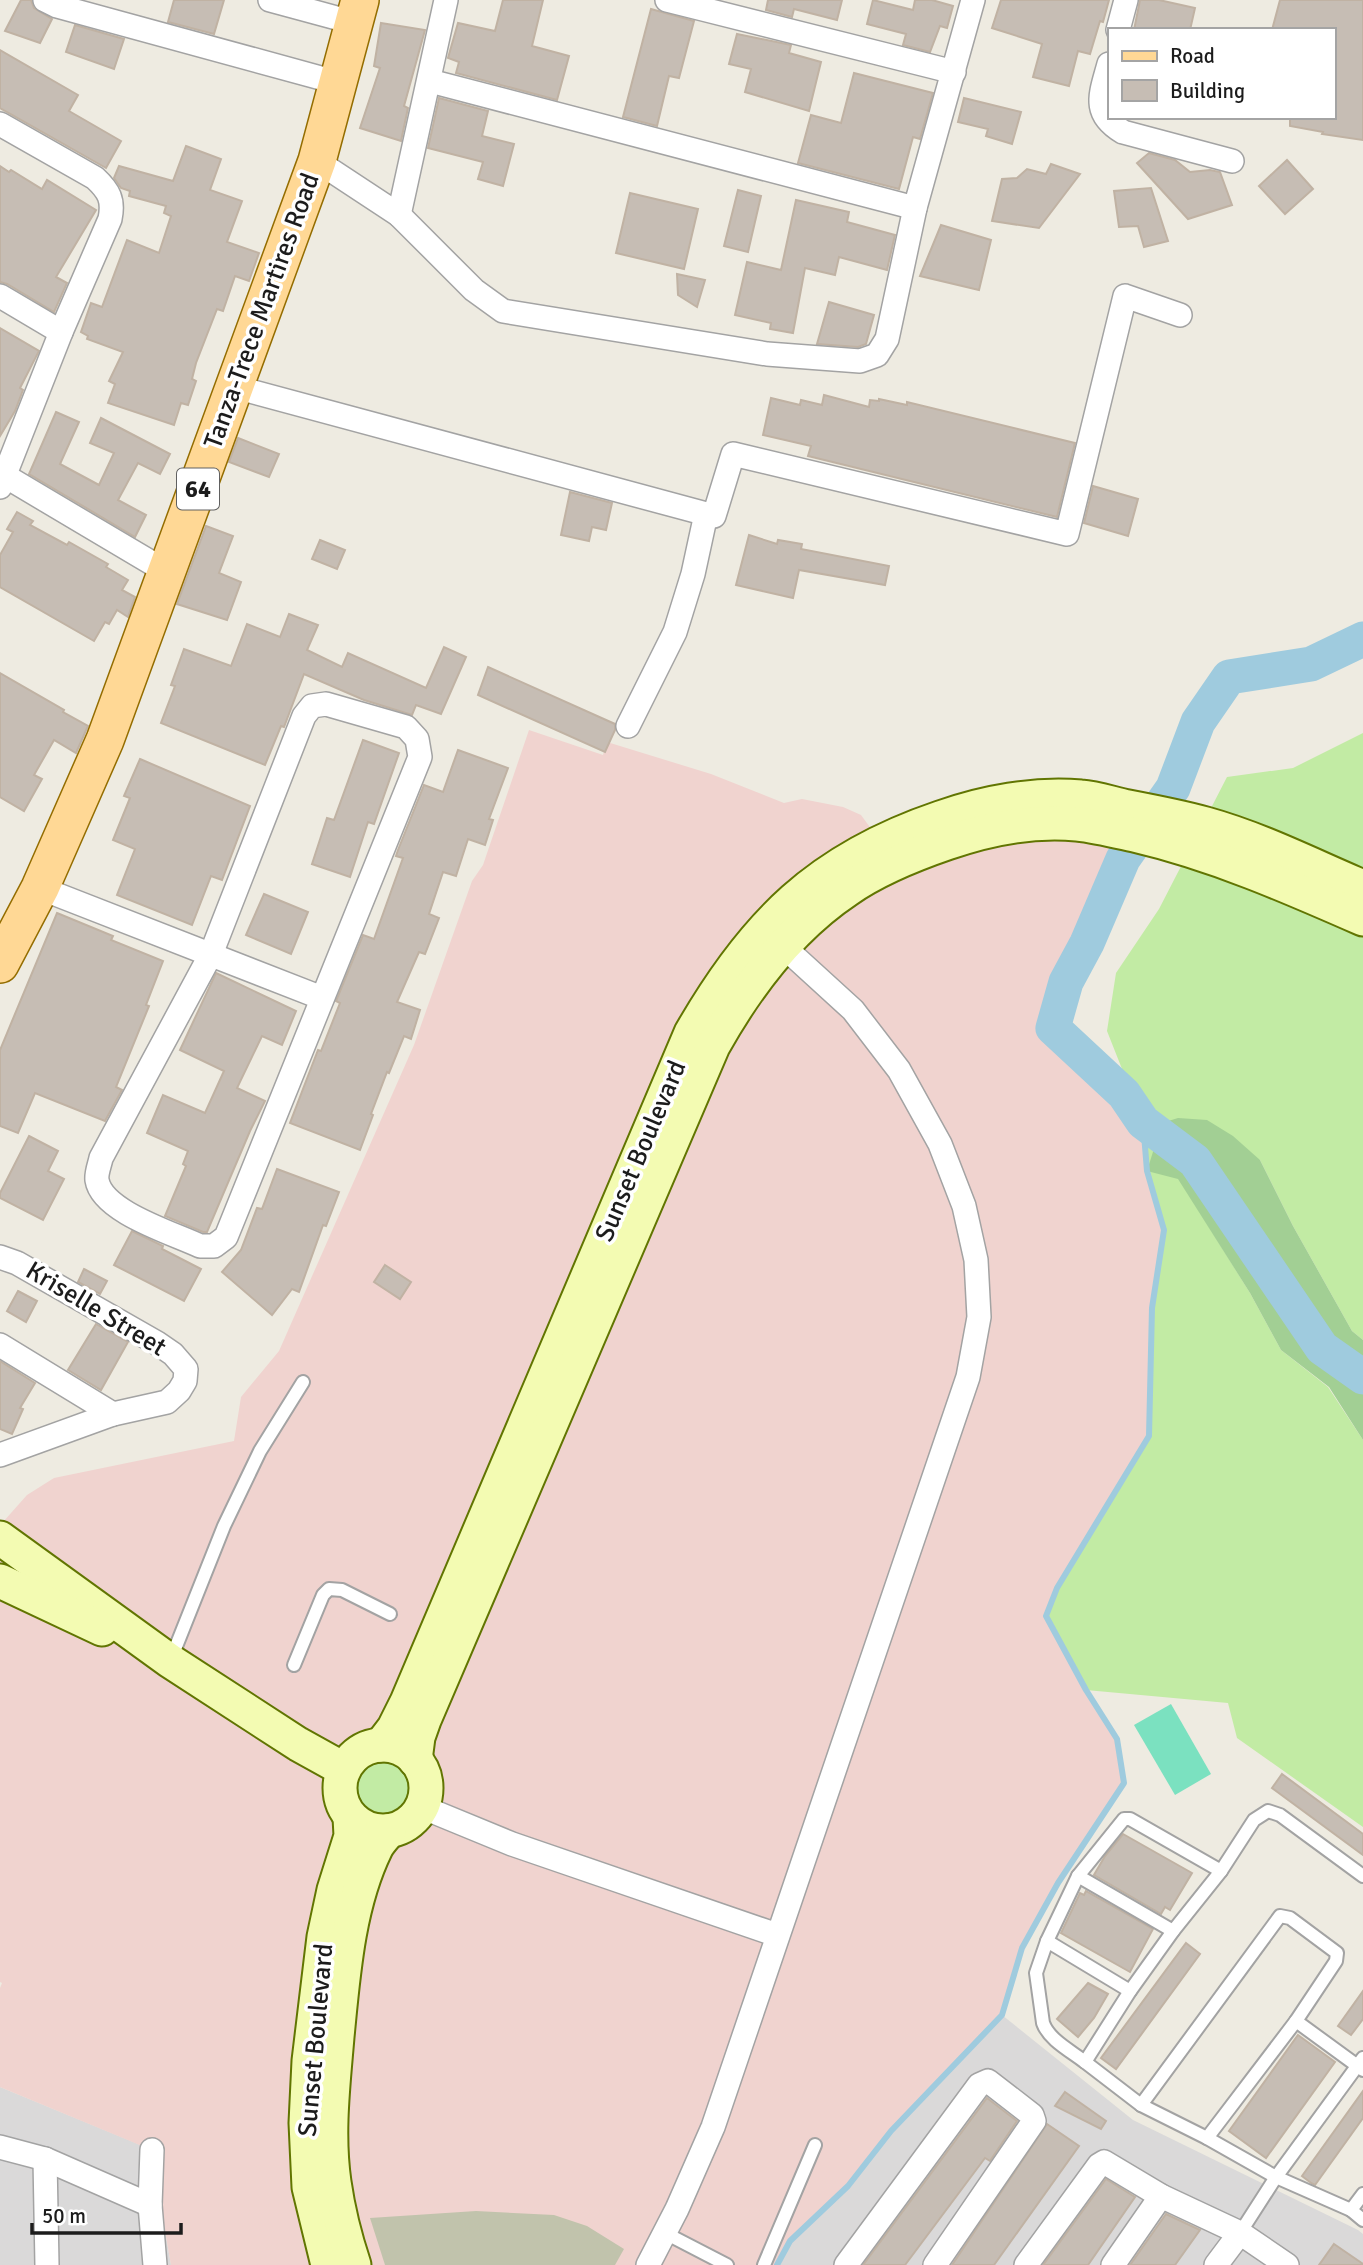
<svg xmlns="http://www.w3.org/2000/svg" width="1363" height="2265" viewBox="0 0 1363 2265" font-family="Signika,sans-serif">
	<rect width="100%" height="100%" fill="#eeebe1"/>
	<!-- residential -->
	<g fill="#dad9d9">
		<polygon points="1002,2015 1133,2120 1358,2230 1363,2234 1363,2265 777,2265 790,2241 848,2186 891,2131"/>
		<polygon points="0,2087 160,2153 160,2202 171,2265 0,2265"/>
	</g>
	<!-- commercial -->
	<polygon fill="#f0d3cf" points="529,730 603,755 607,742 711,774 784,803 802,799 843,807 861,815 872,830 958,798 1129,850 1066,982 1053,1028 1124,1094 1143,1122 1147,1171 1164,1230 1152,1308 1149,1436 1057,1588 1046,1616 1086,1690 1117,1739 1124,1783 1058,1883 1022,1948 1002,2015 891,2131 848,2186 790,2241 777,2265 171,2265 160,2202 159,2153 0,2087 0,1988 2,1983 0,1982 0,1520 3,1522 27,1495 54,1478 234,1441 241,1397 279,1351 414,1045 472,881 483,865"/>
	<!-- construction -->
	<polygon fill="#c1c3ac" points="476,2211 554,2215 587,2226 624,2249 615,2265 385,2265 370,2218"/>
	<!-- grass -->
	<g fill="#c2eba4">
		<polygon points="1363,733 1363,1340 1352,1331 1293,1226 1260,1160 1159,1134 1145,1124 1250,1293 1281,1350 1328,1387 1363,1440 1363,1827 1237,1738 1228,1703 1086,1690 1046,1616 1057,1588 1149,1436 1152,1308 1164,1230 1147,1171 1143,1122 1107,1031 1116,973 1159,909 1227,777 1293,768"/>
		<circle cx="384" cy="1790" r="29"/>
	</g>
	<!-- forest -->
	<polygon fill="#a2cf94" points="1178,1118 1207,1120 1233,1136 1260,1160 1293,1226 1352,1331 1363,1340 1363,1440 1329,1387 1281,1350 1250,1293 1178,1179 1147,1171 1162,1123"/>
	<!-- pitch -->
	<polygon fill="#7be1c0" points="1171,1704 1211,1774 1175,1795 1134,1725"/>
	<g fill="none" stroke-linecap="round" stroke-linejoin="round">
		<!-- stream -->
		<polyline stroke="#9fcbde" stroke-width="6" points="777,2265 790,2241 848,2186 891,2131 1002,2015 1022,1948 1058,1883 1124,1783 1117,1739 1086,1690 1046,1616 1057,1588 1149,1436 1152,1308 1164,1230 1147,1171 1143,1122"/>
		<!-- river -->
		<polyline stroke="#9fcbde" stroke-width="35" points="1363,639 1311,664 1229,677 1198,722 1173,788 1123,859 1087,943 1066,982 1053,1028 1124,1094 1143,1122 1195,1161 1322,1348 1363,1377"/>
	</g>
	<!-- building -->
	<g fill="#c6bdb4" stroke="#c0b2a3" stroke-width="2">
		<polygon points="21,0 31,0 34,8 52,19 40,43 5,31"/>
		<polygon points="174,0 224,0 214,34 168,22"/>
		<polygon points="503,0 543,0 532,46 569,56 557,100 456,73 459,62 448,58 458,23 495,31"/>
		<polygon points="768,0 842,0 837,20 794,9 792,17 766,10"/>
		<polygon points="873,0 913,10 915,0 932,0 953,6 947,28 940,26 930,52 903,45 906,34 867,24"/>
		<polygon points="1001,0 1109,0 1103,22 1100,21 1090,54 1078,51 1069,86 1033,77 1042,44 992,28"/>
		<polygon points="1140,0 1159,0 1195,8 1190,30 1134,30"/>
		<polygon points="1280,0 1363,0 1363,140 1322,134 1323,132 1290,126 1290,117 1333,117 1333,30 1272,30"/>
		<polygon points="651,9 694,21 679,78 669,76 657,126 623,117"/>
		<polygon points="381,23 425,30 404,106 408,108 401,141 360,128 380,68 374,66"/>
		<polygon points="75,25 124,39 114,69 66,52"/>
		<polygon points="737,34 791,45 789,53 821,62 809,111 745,92 751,69 729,64"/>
		<polygon points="0,50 78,95 69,111 121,141 106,168 0,108"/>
		<polygon points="854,73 933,93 920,139 913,137 899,189 798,163 811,115 841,123"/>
		<polygon points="439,98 488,111 482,136 514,144 503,186 478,179 483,162 428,148"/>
		<polygon points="964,98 1021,112 1012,144 986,136 988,129 958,122"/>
		<polygon points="186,146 221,159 210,190 242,201 227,242 259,253 249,281 235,276 223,311 217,309 196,363 192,379 196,381 188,405 181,403 174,425 108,403 115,384 109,381 123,352 87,339 88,336 81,332 91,303 102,307 127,240 159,253 171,216 164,213 166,206 129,196 130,191 121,188 114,178 119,166 173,181"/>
		<polygon points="1149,153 1175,160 1190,172 1210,170 1220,172 1232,205 1188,219 1137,163"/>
		<polygon points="1287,160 1313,189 1285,214 1259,186"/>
		<polygon points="1051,164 1080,174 1039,228 992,221 1002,179 1017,178 1027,169 1046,174"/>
		<polygon points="0,166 9,172 11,170 42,189 47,180 96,210 56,277 67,283 54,312 7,284 0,282"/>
		<polygon points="1151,188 1168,241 1144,247 1138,226 1119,227 1114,191"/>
		<polygon points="738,190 761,196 748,252 724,246"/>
		<polygon points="630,193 698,209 684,269 616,253"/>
		<polygon points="796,200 849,212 847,222 895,235 887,270 839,257 835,275 805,268 793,333 770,329 771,323 735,315 747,262 781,270"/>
		<polygon points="941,225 991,240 979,290 920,276"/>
		<polygon points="677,274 705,280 697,307 678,295"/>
		<polygon points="829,302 874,315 866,344 858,347 817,344"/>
		<polygon points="0,328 39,351 20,388 23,390 15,411 0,436"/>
		<polygon points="824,395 869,407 870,400 879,401 879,399 907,405 907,402 1075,443 1057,517 808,456 811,446 763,435 771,398 800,405 801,400 822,405"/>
		<polygon points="56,412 79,422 60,464 99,485 114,453 90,443 101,418 170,454 160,474 138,463 118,500 146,515 135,537 29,474"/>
		<polygon points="238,438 279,454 269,477 229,462"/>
		<polygon points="1093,486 1138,499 1128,536 1084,523"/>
		<polygon points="570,492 612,503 606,530 592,527 589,541 561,535"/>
		<polygon points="17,512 33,521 30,525 67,545 69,542 108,564 106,567 128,580 122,590 135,597 128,617 117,610 109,624 105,622 94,641 0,587 0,555 13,532 7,529"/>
		<polygon points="206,526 233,536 219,573 241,582 227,620 177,604"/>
		<polygon points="749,535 777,544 778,540 802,544 801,549 889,566 885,585 799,570 793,598 736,585"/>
		<polygon points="320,540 345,550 337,569 312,559"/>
		<polygon points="289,614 318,625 307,650 342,667 348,653 426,688 444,647 466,657 441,714 416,705 412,715 364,700 304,674 284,727 281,726 265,765 161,723 175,686 171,685 184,649 231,666 247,624 280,637"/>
		<polygon points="488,667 615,724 615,730 605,752 478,695"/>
		<polygon points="0,673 64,710 63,712 88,726 76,753 54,740 34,775 42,779 24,811 0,797"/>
		<polygon points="363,740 399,753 374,824 368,822 350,877 312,864 327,818 334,820"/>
		<polygon points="458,750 508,768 489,819 493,820 485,845 468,839 456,876 443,872 429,914 439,918 425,954 419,952 397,1002 420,1010 411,1039 404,1036 389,1073 387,1072 371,1114 373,1115 360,1150 290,1123 318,1050 321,1051 340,1003 336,1001 363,935 374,939 403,858 396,856 398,850 424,785 443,792"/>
		<polygon points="140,759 250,806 222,880 211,876 192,925 117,895 135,849 113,840 130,798 124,796"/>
		<polygon points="264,894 308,912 291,954 246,935"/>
		<polygon points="57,913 113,936 111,940 163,961 146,1005 149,1006 116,1087 122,1090 105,1121 35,1093 18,1133 0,1126 0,1050"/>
		<polygon points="216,973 296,1011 282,1045 262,1036 237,1088 265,1101 250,1131 207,1232 203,1232 165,1216 186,1166 183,1164 188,1151 147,1133 163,1095 205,1113 224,1071 180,1050"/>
		<polygon points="29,1136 58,1151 48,1171 64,1179 43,1220 0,1198 0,1193"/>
		<polygon points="277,1169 339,1192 326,1226 323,1225 299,1292 292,1289 272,1315 222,1272 241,1250 257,1208 262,1209"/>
		<polygon points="132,1231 163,1246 162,1249 201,1269 184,1301 114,1265"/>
		<polygon points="385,1265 411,1282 400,1299 374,1282"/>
		<polygon points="84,1269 107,1281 100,1294 78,1282"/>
		<polygon points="18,1291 37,1301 26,1322 7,1311"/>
		<polygon points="96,1324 128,1342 101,1390 68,1370"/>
		<polygon points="0,1361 35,1383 20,1408 23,1409 12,1434 0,1429"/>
		<polygon points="1282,1774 1363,1834 1363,1855 1272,1788"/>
		<polygon points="1123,1834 1192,1873 1170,1910 1165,1907 1161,1914 1094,1875 1105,1856"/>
		<polygon points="1086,1891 1153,1929 1130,1972 1061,1933 1080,1893 1084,1895"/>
		<polygon points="1186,1943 1200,1954 1116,2069 1101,2058"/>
		<polygon points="1088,1983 1108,1994 1094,2018 1078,2037 1057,2019"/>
		<polygon points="1363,1991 1363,2019 1351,2035 1338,2026"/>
		<polygon points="1298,2035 1335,2062 1266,2158 1229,2131"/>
		<polygon points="1363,2091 1363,2118 1315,2185 1311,2183 1302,2176"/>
		<polygon points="1065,2092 1106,2121 1101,2129 1055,2106"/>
		<polygon points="987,2098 1017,2121 990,2161 985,2158 905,2265 863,2265"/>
		<polygon points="1047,2124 1079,2146 994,2265 952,2265"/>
		<polygon points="1106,2179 1135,2197 1088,2265 1043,2265"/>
		<polygon points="1166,2214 1200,2230 1175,2265 1130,2265"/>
		<polygon points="1334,2244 1363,2264 1363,2265 1319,2265"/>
	</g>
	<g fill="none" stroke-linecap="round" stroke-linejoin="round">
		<!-- lane casing -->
		<g stroke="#a3a3a3" stroke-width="16">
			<g id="lane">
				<polyline points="171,1659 224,1526 260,1451 303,1382"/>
				<polyline points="294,1665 323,1595 329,1589 342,1590 390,1614"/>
				<polyline points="1078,1876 1173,1931"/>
				<polyline points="1363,1876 1280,1815 1268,1811 1254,1820 1221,1871 1173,1931 1130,1991 1085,2062 1141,2105 1207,2138 1296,2021 1363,2070"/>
				<polyline points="1047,1941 1078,1876 1124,1819 1130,1819 1221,1871"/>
				<path d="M1085,2062C1071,2051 1049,2040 1043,2023L1036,1973L1047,1941L1130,1991"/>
				<polyline points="1141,2105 1280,1916 1290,1918 1337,1953 1336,1961 1296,2021"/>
				<polyline points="1207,2138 1276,2177 1351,2210"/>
				<polyline points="1363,2194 1351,2210 1363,2220"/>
				<polyline points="665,2233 727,2265"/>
				<polyline points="1240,2233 1276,2177 1363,2058"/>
				<polyline points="764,2265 815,2145"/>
			</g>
		</g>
		<!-- street casing -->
		<g stroke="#a3a3a3" stroke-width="26">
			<g id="street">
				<polyline points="45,0 57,6 339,83"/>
				<polyline points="270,0 355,23"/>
				<polyline points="667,0 954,72"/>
				<polyline points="1118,30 1126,0"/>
				<path d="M1109,64C1101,94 1091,113 1123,132L1232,161"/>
				<polyline points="430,81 915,208"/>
				<path d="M0,124L95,178C109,191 114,200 110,219L61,332L0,487"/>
				<polyline points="317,161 399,215 474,290 503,311 767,354 860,361 877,355 887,339 915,208 973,0"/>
				<polyline points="399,215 446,0"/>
				<polyline points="0,296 61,332"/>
				<polyline points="235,387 714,516 733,454 1067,534 1125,296 1180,315"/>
				<polyline points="0,473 167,572"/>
				<path d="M326,704L406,727L417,739L420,757L226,1237L214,1246H200C173,1233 102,1212 97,1180C96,1173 100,1164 101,1158L211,954L304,716L312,706Z"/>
				<polyline points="628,726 675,632 693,574 706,514"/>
				<polyline points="40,888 322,998"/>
				<polyline points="0,1257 17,1263 157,1343 173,1354 186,1369 185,1381 179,1391 167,1402 113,1414 0,1455"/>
				<polyline points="0,1345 113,1414"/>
				<polyline points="422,1807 512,1844 777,1935"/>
				<polyline points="0,2147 45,2159 150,2205"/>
				<polyline points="152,2150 150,2205 155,2265"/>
				<polyline points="45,2159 47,2265"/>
				<polyline points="648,2265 677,2209 713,2127 968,1377 979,1317 976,1260 964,1206 940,1144 899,1070 853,1010 773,937"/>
				<polyline points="846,2265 979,2085 988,2081 1032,2115 1034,2121 935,2265"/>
				<polyline points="1026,2265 1099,2165 1104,2162 1161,2196 1240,2233 1287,2265"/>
				<polyline points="1113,2265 1161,2196"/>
				<polyline points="1216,2265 1240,2233"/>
			</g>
		</g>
		<!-- secondary casing -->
		<g stroke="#617501" stroke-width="37">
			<g id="secondary">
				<polyline points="0,1538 170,1661 298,1744 343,1769"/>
				<polyline points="0,1581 102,1629"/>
				<circle cx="383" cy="1788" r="43"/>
				<path d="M381,1745L394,1728L407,1702L691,1033C754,923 819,859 940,818C984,802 1035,793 1081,797C1097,798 1113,804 1128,807C1154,812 1180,817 1206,824C1260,839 1311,865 1363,887"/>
				<path d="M415,1760L418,1737L424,1720L713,1046C746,987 790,928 847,890C877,869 912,855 947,843C987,829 1034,820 1077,824C1096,826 1116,831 1134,835C1215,854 1288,886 1363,919"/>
				<polyline points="328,2265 309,2187 306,2123 309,2061 324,1937 334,1890 351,1836 350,1817"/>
				<path d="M354,2265C345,2238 338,2210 334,2182C327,2134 333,2085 337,2037C343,1975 348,1905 376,1848C379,1842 384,1837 389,1831"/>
			</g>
		</g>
		<!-- primary casing -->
		<g stroke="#946d00" stroke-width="40">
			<polyline id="primary" points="0,964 40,888 105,740 139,647 317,161 360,0"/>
		</g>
		<!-- lane -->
		<use href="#lane" stroke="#fff" stroke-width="12"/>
		<!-- street -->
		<use href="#street" stroke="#fff" stroke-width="23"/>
		<!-- secondary -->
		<use href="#secondary" stroke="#f3fbb2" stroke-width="33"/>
		<!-- primary -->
		<use href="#primary" stroke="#ffd895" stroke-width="37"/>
	</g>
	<g text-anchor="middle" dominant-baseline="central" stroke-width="7" stroke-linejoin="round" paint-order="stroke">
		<!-- shield labels -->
		<rect fill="#fff" stroke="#606060" stroke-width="2" x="177" y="468.5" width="42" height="41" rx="5"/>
		<g font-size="24" font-weight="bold" fill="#1c1c1c">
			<text x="198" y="489">64</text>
		</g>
		<!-- street labels -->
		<g font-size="26" fill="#1c1c1c" stroke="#fff">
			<text transform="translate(262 311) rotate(-70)">Tanza-Trece Martires Road</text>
			<text transform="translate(641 1151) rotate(-67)">Sunset Boulevard</text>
			<text transform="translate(96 1309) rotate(31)">Kriselle Street</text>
			<text transform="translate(316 2040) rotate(-85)">Sunset Boulevard</text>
		</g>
	</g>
	<!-- legend -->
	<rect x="1108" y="28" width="228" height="91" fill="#ffffff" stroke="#a4a4a4" stroke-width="2"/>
	<rect x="1122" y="51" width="35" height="10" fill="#ffd895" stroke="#a4a4a4" stroke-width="2"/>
	<text x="1170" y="63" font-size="21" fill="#1c1c1c">Road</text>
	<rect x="1122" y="80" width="35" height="21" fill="#c6bdb4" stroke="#a4a4a4" stroke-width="2"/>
	<text x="1170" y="98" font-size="21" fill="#1c1c1c">Building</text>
	<!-- scale -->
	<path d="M32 2223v10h149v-10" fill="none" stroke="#1c1c1c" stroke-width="3.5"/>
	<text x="42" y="2223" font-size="21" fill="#1c1c1c" stroke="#ffffff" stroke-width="5" paint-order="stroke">50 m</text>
</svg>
